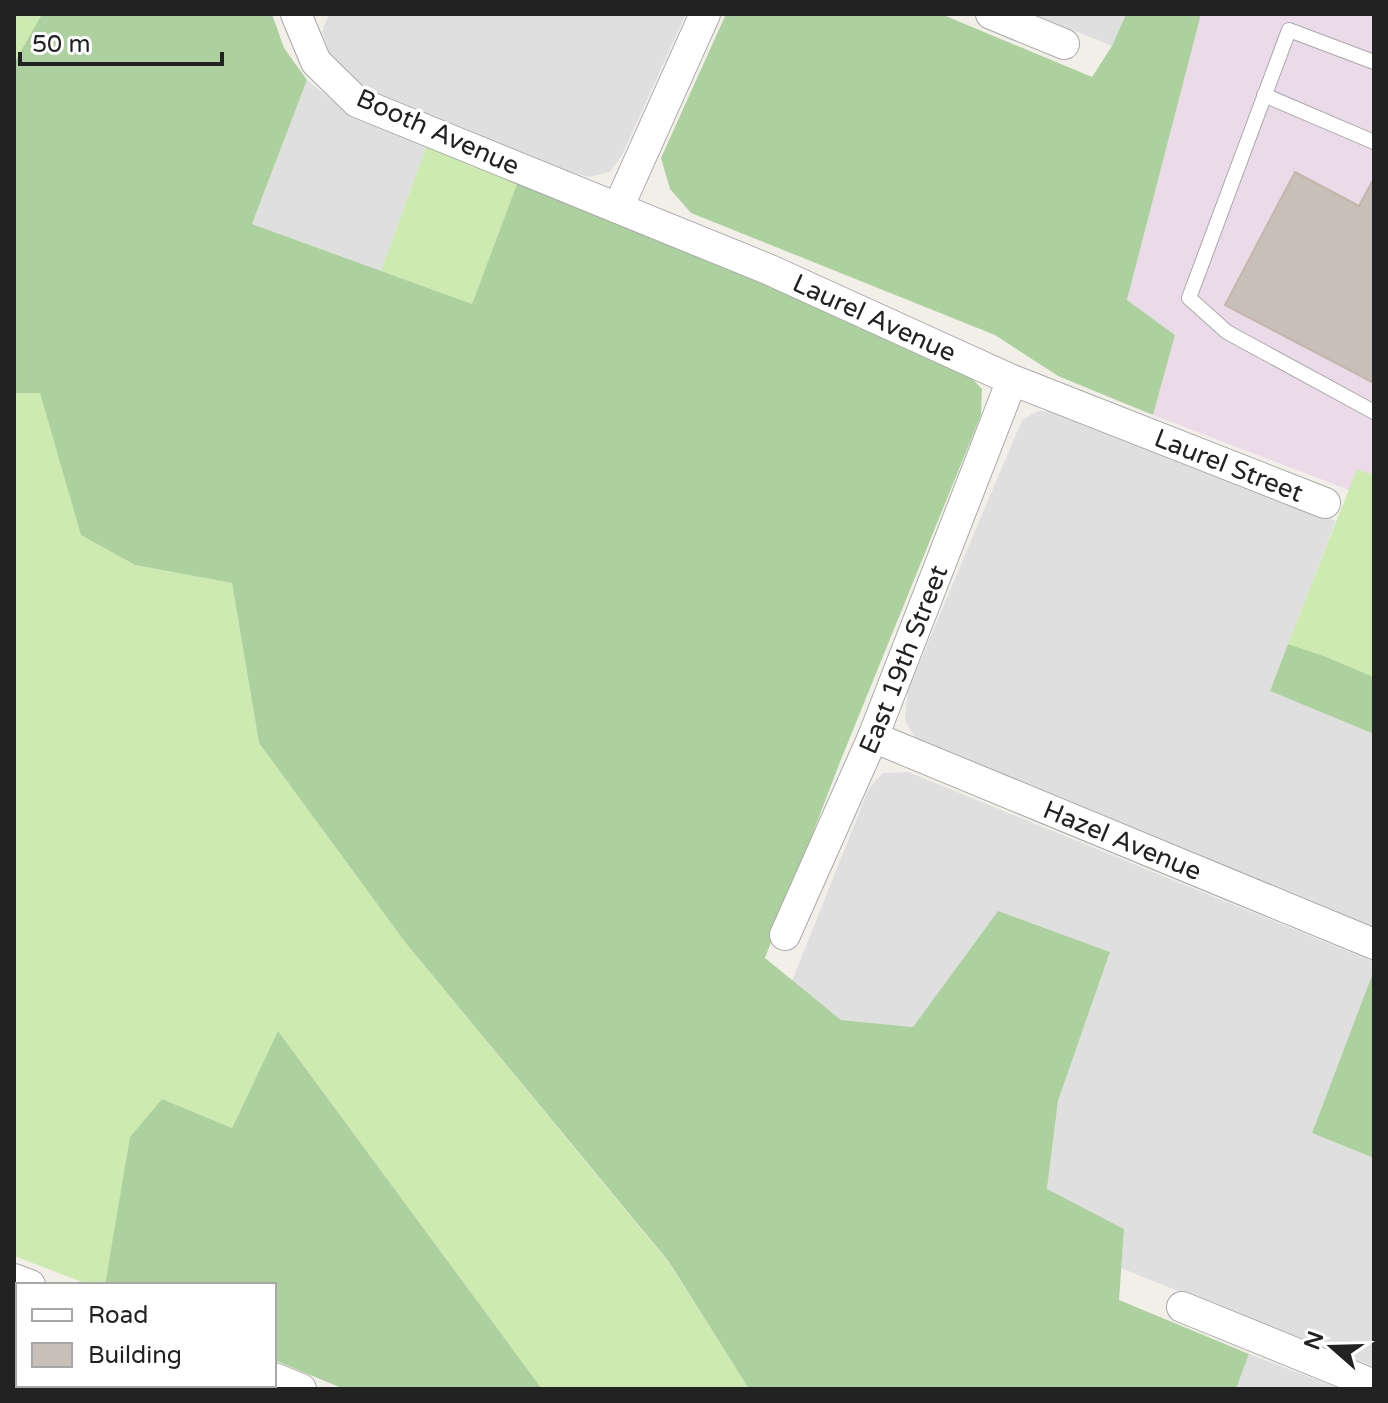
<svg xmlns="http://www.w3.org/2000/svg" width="1388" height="1403" viewBox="0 0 1388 1403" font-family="'Varela Round',sans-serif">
	<rect width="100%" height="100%" fill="#f2efe9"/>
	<!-- residential -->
	<g fill="#e0dfdf">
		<polygon points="329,14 686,14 622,155 610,172 589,177 557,169 363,91 330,58 322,31"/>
		<polygon points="1033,14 1126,14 1112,46"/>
		<polygon points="307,80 346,111 428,142 381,271 252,224"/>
		<polygon points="1038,411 1066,412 1336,521 1270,691 1374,734 1374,928 916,740 905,720 908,690 1022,420"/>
		<polygon points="908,772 1374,962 1374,970 1312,1133 1374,1158 1374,1370 1121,1268 1124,1229 1047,1190 1058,1101 1110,952 998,911 913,1027 841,1020 792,981 869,788 883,773"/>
		<polygon points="1249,1354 1341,1389 1236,1389"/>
	</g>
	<!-- industrial -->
	<polygon fill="#ebdbe8" points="1201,14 1374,14 1374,475 1357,470 1349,490 1153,415 1175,335 1127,300"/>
	<!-- grass -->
	<g fill="#cdebb0">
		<polygon points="14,14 42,14 14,63"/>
		<polygon points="428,142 518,181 472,304 381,271"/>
		<polygon points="14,393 40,393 82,535 135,565 232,583 259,743 405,942 669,1263 749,1389 542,1389 278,1031 232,1128 162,1099 131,1137 105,1285 90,1285 14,1256"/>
		<polygon points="1357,469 1374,475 1374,677 1324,656 1288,644"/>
		<polygon points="14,1302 18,1304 18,1385 228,1385 238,1389 14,1389"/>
	</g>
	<!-- forest -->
	<g fill="#add19e">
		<polygon points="42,14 272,14 284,48 307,80 252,224 472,304 518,181 737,272 964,370 982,389 981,415 840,762 765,958 841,1020 913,1027 998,911 1110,952 1058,1101 1047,1189 1124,1229 1119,1300 1249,1354 1236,1389 749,1389 669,1262 405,942 259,743 232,583 135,565 81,535 40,393 14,393 14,63"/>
		<polygon points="726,14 941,14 1092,77 1112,46 1126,14 1201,14 1127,300 1175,335 1153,415 1058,376 995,335 691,213 670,189 661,158"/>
		<polygon points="1288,644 1324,656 1374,677 1374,734 1270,691"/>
		<polygon points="1374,970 1374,1158 1312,1133"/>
		<polygon points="278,1031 542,1389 344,1389 274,1360 274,1285 105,1285 130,1137 162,1099 232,1128"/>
	</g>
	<!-- building -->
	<polygon fill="#c7bfb8" stroke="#c4b6ab" stroke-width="2" points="1295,172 1359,206 1374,178 1374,383 1225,305"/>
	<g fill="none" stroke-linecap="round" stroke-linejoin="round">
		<!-- service casing -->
		<g stroke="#a9a9a9" stroke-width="16">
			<g id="service">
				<polyline points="1374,62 1289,30 1189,298 1227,332 1374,412"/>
				<polyline points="1264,95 1374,142"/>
			</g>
		</g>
		<!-- minor casing -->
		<g stroke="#a9a9a9" stroke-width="32">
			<g id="minor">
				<path id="s1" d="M296,14L316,62L357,102L770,270L1012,380L1325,503"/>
				<polyline points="991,14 1064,44"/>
				<polyline points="618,208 705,14"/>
				<path id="s2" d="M873,737L1374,944"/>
				<path id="s3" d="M785,935L873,737L1012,380"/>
				<polyline points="14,1279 30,1285"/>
				<polyline points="1182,1307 1374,1385"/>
				<polyline points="274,1378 301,1389"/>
			</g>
		</g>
		<!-- service -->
		<use href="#service" stroke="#fff" stroke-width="14"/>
		<!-- minor -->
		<use href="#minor" stroke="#fff" stroke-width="30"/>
	</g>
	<g text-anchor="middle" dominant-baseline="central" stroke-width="7" stroke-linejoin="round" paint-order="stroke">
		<!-- street labels -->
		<g font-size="26" fill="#222" stroke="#fff">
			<text transform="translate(438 132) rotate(24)">Booth Avenue</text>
			<text stroke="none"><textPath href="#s1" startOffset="670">Laurel Avenue</textPath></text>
			<text stroke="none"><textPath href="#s1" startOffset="1054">Laurel Street</textPath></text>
			<text stroke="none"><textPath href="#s3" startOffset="300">East 19th Street</textPath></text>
			<text stroke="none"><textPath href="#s2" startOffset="270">Hazel Avenue</textPath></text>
		</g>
	</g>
	<!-- border -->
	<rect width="1388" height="1403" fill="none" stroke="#222222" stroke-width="32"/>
	<!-- legend -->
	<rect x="16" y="1283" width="260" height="104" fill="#ffffff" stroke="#a7a7a7" stroke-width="2"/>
	<rect x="32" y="1309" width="40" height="12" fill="#ffffff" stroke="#a7a7a7" stroke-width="2"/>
	<text x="88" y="1323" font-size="24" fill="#222222">Road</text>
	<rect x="32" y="1343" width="40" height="24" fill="#c7bfb8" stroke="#a7a7a7" stroke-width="2"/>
	<text x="88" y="1363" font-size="24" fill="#222222">Building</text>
	<!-- north arrow -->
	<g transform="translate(1332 1347) rotate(290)" stroke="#ffffff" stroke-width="6" paint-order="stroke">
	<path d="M0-6L14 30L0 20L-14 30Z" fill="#222222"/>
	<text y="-12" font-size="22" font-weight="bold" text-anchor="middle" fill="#222222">N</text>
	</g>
	<!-- scale -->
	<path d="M20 52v12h202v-12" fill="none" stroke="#222222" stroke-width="4"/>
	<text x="32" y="52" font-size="24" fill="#222222" stroke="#ffffff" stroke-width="6" paint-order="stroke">50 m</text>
</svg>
